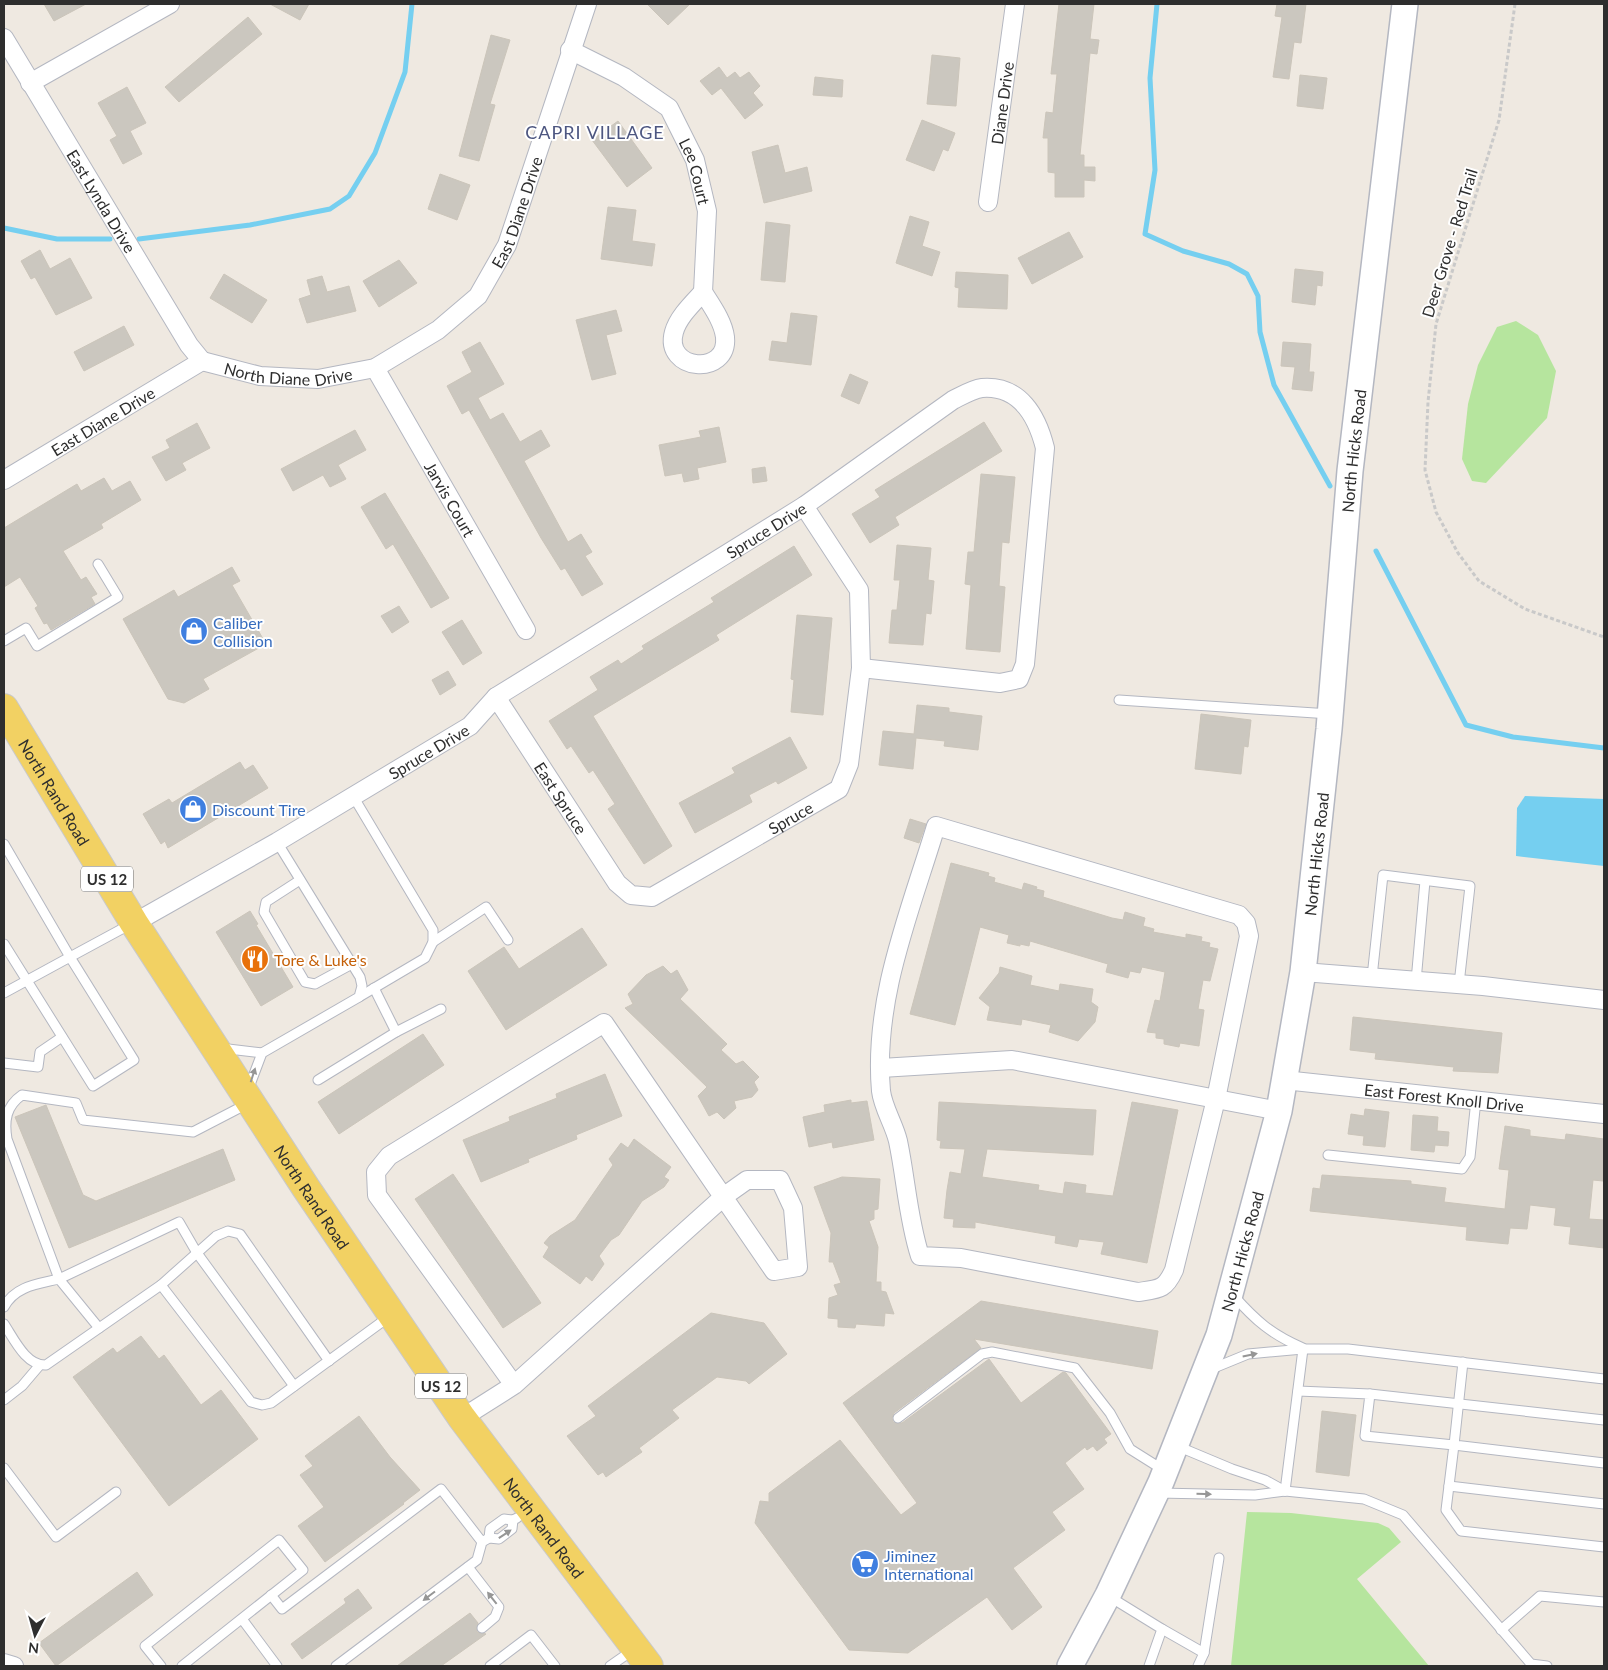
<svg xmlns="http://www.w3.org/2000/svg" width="1608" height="1670" viewBox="0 0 1608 1670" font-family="Lato,sans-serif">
	<rect width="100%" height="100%" fill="#efe9e1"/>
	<!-- green -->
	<g fill="#b6e59e">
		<polygon points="1516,321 1538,335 1556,371 1547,418 1486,483 1472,481 1462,459 1468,404 1478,365 1497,327"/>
		<polygon points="1247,1512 1291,1513 1378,1523 1389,1528 1401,1542 1357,1579 1429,1666 1231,1666"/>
	</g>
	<!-- water -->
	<polygon fill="#75cff0" points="1525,796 1604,799 1604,866 1516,856 1517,808"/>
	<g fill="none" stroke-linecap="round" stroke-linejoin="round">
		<!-- stream -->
		<g stroke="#75cff0" stroke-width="5">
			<polyline points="1157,4 1150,78 1155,170 1145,234 1183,251 1229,264 1247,274 1258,296 1260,332 1274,385 1330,486"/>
			<polyline points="4,228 57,239 110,239"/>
			<polyline points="139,239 250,225 330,209 349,196 375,153 405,72 412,4"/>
			<polyline points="1376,551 1466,725 1513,737 1604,748"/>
		</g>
	</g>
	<!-- building -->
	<g fill="#cbc7bf" stroke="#cbc5ba">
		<polygon points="44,4 86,4 54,21"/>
		<polygon points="270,4 309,4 300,20"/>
		<polygon points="647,4 690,4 668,25"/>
		<polygon points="1059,4 1094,4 1090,39 1099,40 1097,54 1090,53 1080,155 1084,155 1084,167 1095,167 1095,181 1084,180 1084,197 1055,197 1055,173 1048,172 1048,138 1043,138 1046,112 1053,113 1057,74 1051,74"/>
		<polygon points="1277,4 1306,4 1301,43 1294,42 1289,79 1273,77 1282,17 1275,16"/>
		<polygon points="248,17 262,34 179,102 165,87"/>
		<polygon points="491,35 510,40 490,104 495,105 479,161 459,156"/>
		<polygon points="932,55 960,58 956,106 927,104"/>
		<polygon points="719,67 727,78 735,72 740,78 749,72 760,86 753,93 763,105 745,119 721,88 712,95 700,81"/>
		<polygon points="1300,75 1327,78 1323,109 1297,106"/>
		<polygon points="815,77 843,80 842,97 813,95"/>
		<polygon points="127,87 146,123 130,131 142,154 123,164 110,140 117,136 98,103"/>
		<polygon points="922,120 955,133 948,151 943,149 934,171 906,160"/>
		<polygon points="618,121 652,168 627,187 592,140"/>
		<polygon points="778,145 785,173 807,167 812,191 764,203 752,152"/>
		<polygon points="440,174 470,185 457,220 428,209"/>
		<polygon points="608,207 636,210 632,241 655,244 652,266 601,259"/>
		<polygon points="910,216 929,222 922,246 940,252 932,276 896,263"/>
		<polygon points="766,222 790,225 785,282 761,280"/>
		<polygon points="1069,232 1083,257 1032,284 1018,258"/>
		<polygon points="40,250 50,269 70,258 92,298 56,315 35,277 31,279 21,261"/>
		<polygon points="399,260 417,283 379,307 363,281"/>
		<polygon points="1295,269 1323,272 1322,286 1317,285 1315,305 1292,302"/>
		<polygon points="956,272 1008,275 1007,309 958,307 959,288 955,287"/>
		<polygon points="224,274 267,300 252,323 210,298"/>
		<polygon points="322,276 327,292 349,286 356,311 307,323 299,299 311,295 307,280"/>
		<polygon points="616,310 622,331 606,335 616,374 592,380 576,320"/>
		<polygon points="791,313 817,316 811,365 769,360 772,341 787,343"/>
		<polygon points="124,326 134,345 84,371 74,352"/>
		<polygon points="480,342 504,384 478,398 490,420 503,413 520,442 541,430 550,446 524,461 568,542 581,534 592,552 585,556 603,584 582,596 565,568 561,570 541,538 469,410 462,414 447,386 472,372 462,352"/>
		<polygon points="1283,342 1311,344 1309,372 1314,372 1312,391 1292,389 1295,367 1281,366"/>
		<polygon points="850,374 868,382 859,404 841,396"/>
		<polygon points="984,422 1002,451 895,517 899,525 870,543 852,514 880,497 875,490"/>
		<polygon points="197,423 210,448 182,463 186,470 166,481 152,457 170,448 166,440"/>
		<polygon points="719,427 726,462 697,468 699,479 684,482 682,473 665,476 659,445 701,437 699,431"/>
		<polygon points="355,430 366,450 338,465 346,479 330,487 323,475 293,491 281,469"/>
		<polygon points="765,467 767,481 753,483 752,469"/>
		<polygon points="981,474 1015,477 1009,543 1002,542 999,586 1005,587 1000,652 966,649 971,585 965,584 968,552 974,552"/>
		<polygon points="104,478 112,491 130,481 141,500 101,524 103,528 63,551 81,580 86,577 97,594 91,597 95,604 51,630 47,623 44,624 35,608 38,606 20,577 4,587 4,528 77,484 81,491"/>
		<polygon points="385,493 449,598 431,608 393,544 386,549 361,507"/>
		<polygon points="897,545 931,548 928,580 934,581 931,614 926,613 923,645 889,643 892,610 897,610 900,580 894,580"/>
		<polygon points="794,546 812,575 716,635 719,640 593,716 672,846 644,864 608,809 615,804 593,770 589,773 571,746 567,749 549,721 598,690 590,677 618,660 621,664 644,649 642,646 714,602 711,598"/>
		<polygon points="232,567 240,581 232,585 266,644 203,679 209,689 184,703 168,699 123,619 174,590 178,597"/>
		<polygon points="399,606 409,622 392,633 381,616"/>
		<polygon points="797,615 832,618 823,715 791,712 794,680 791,679"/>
		<polygon points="462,620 482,653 463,665 442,632"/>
		<polygon points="448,671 456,685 440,695 432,680"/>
		<polygon points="917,705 949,708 949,712 982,716 978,750 944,746 945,741 916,738 913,769 879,765 883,731 914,734"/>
		<polygon points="1201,714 1251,720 1248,747 1244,746 1241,774 1195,769"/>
		<polygon points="790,737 807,768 778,784 776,781 749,795 752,802 695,833 679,803 735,773 732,768"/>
		<polygon points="240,762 245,770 253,765 268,788 168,848 165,841 161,844 143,814 169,799 172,803"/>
		<polygon points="910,819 926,824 919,843 904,838"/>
		<polygon points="951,863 989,873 988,876 995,878 994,882 1022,890 1024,883 1037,887 1036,889 1044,891 1043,897 1112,918 1123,920 1125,912 1145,918 1143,926 1154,929 1153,932 1186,938 1186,934 1202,937 1201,941 1210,943 1209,947 1218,949 1210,981 1203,980 1198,1009 1204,1010 1199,1046 1180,1043 1179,1047 1164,1044 1164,1039 1156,1038 1156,1033 1147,1032 1155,1000 1160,1001 1165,972 1142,967 1140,973 1130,971 1128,978 1106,972 1108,964 1030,941 1029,946 1020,944 1020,946 1007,943 1009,935 980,927 955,1025 910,1014"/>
		<polygon points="250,911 258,924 256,925 293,987 261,1006 216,932"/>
		<polygon points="582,928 607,965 506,1030 468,971 504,947 519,969"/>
		<polygon points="663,966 671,974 677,970 688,990 680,999 727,1044 721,1050 736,1064 743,1061 759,1077 754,1082 758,1090 752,1097 734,1101 736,1108 724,1119 717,1112 709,1116 698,1096 707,1087 625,1008 633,1004 628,994 646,975"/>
		<polygon points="1000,967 1032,976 1030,985 1059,991 1060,984 1093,989 1091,1002 1098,1007 1095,1022 1078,1041 1049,1032 1051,1025 1022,1019 1021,1025 987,1020 990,1007 979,998 999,973"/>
		<polygon points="1353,1017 1502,1033 1498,1073 1453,1071 1454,1067 1375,1059 1376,1053 1350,1050"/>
		<polygon points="423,1034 444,1065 339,1134 318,1102"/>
		<polygon points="605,1074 622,1116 576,1135 577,1139 528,1159 529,1162 481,1182 463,1140 510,1121 509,1117 557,1098 556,1094"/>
		<polygon points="851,1100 851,1103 867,1101 874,1140 833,1148 832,1142 809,1147 803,1117 825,1112 824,1105"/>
		<polygon points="939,1102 1096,1110 1093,1155 987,1149 982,1177 1039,1185 1038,1190 1063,1194 1065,1182 1086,1185 1085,1193 1113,1196 1132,1102 1178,1110 1147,1263 1101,1254 1104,1242 1079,1239 1077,1247 1055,1243 1056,1236 975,1222 975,1228 953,1227 954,1219 944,1218 947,1190 950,1172 961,1174 965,1149 940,1148 941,1141 937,1140"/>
		<polygon points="46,1105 83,1195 96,1201 223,1149 235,1180 69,1248 15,1117"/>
		<polygon points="1365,1109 1389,1112 1385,1147 1363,1145 1364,1136 1348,1134 1351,1114 1364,1116"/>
		<polygon points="1413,1115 1438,1117 1437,1131 1449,1132 1448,1146 1435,1145 1434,1152 1411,1150"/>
		<polygon points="1505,1126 1530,1130 1530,1136 1565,1140 1566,1134 1604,1139 1603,1181 1593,1180 1589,1219 1604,1220 1604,1248 1569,1244 1571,1227 1554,1225 1556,1208 1530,1205 1527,1229 1510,1228 1508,1244 1466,1240 1467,1227 1310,1211 1313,1188 1320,1189 1322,1175 1411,1181 1411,1184 1446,1188 1444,1202 1505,1209 1509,1170 1499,1169"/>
		<polygon points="634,1139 671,1167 664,1177 669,1180 664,1187 642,1201 619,1235 611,1240 599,1256 604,1264 592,1281 586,1276 580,1284 543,1257 549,1247 544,1243 550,1236 575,1220 613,1165 609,1159 621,1143 628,1148"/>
		<polygon points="453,1174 541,1303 503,1328 415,1199"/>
		<polygon points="842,1177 880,1179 878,1209 874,1210 874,1219 869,1221 878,1247 876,1282 881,1282 881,1291 886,1292 894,1314 885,1313 884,1326 856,1324 855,1328 838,1327 838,1319 828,1318 829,1298 838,1295 834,1285 841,1283 833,1262 829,1262 831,1233 814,1187"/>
		<polygon points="981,1301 1158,1331 1152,1369 974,1339 981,1348 894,1413 892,1418 893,1422 902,1423 989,1359 1021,1403 1063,1372 1066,1373 1111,1434 1104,1439 1107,1443 1097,1451 1093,1446 1087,1450 1085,1447 1065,1463 1084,1489 1052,1512 1065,1530 1013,1568 1042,1607 1012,1630 987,1597 908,1653 849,1650 755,1523 760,1501 769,1502 769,1493 840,1440 901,1515 917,1503 843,1403"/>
		<polygon points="711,1313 764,1323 787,1354 749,1384 746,1381 717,1377 672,1410 679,1418 639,1448 642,1452 606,1477 603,1472 598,1475 567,1436 596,1416 588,1406"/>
		<polygon points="141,1336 159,1359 164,1355 201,1405 221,1390 258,1439 169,1506 73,1377 113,1348 117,1353"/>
		<polygon points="1322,1411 1356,1415 1349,1476 1316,1472"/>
		<polygon points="359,1416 390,1457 420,1490 403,1503 404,1504 325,1562 298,1526 324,1507 300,1475 313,1466 305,1456"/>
		<polygon points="137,1572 153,1595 56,1666 39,1643"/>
		<polygon points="358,1589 372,1608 302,1659 291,1644 346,1603 344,1599"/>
		<polygon points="470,1613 478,1623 477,1632 486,1634 441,1666 397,1666"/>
	</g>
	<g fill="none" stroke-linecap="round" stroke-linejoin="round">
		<!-- lane casing -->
		<g stroke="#b4b7c1" stroke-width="11">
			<g id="lane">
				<polyline points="4,641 26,628 37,646 118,597 98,564"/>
				<polyline points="1119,700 1330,714"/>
				<polyline points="353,796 433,930 433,942 425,958 359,997"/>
				<polyline points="4,844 70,957 131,924"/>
				<polyline points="300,880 266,902 264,912 305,982 315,984 352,964"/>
				<polyline points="433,942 486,907 508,940"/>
				<path d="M4,944C33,991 63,1038 93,1086L134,1060L70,957L4,993"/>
				<polyline points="1372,977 1383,875 1470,886 1459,984"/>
				<polyline points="1416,981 1425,881"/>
				<polyline points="374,988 396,1032"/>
				<polyline points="220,1048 262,1053"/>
				<polyline points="4,1063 38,1067 40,1052 62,1037"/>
				<polyline points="318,1080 396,1032 441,1009"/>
				<polyline points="248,1090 262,1053 359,997 362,986 360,977 277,842"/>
				<path d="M247,1104L193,1132L83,1120L76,1103L22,1095C6,1106 4,1121 7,1139L59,1279L179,1222L197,1253L294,1386"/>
				<polyline points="1328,1155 1462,1169 1470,1157 1476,1100"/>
				<polyline points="161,1285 216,1236 228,1231 240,1234 329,1361"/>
				<path d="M1233,1295C1256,1321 1271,1334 1303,1348"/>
				<path d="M4,1307C15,1286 38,1284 59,1279L99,1328"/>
				<path d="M4,1324C14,1339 26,1366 46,1365L161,1285L251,1402L262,1405L271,1403L390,1316"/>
				<polyline points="1463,1362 1454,1445 1604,1463"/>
				<polyline points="1209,1370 1248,1354 1303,1349 1348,1349 1604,1379"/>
				<polyline points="1298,1391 1370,1394 1365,1436 1454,1445 1446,1510 1461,1531 1604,1547"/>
				<polyline points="1370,1394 1604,1420"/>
				<polyline points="4,1400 22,1386 39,1366"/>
				<polyline points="898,1418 982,1354 992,1352 1075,1368 1110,1413 1130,1449 1165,1471"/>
				<polyline points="1177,1446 1232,1469 1265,1480 1285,1491"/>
				<polyline points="4,1468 56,1537 116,1492"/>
				<polyline points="1449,1486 1604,1504"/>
				<polyline points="1285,1491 1303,1349"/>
				<polyline points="1158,1493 1255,1495 1285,1491 1364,1499 1403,1515 1531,1664 1547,1666"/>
				<polyline points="489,1538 490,1529 504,1519 513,1520 517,1518"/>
				<polyline points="468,1567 499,1607 495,1617 482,1628"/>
				<polyline points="271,1595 282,1609 441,1489 482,1542"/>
				<polyline points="1110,1597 1162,1629 1149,1666"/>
				<polyline points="242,1619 277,1666"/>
				<polyline points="1162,1629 1204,1653 1198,1666"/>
				<polyline points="1501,1630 1540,1596 1604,1602"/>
				<polyline points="1204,1653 1219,1558"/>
				<polyline points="161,1666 145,1646 279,1540 303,1570 182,1666"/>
				<polyline points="336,1666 477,1560 482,1542 489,1538 499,1539 512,1529 513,1520"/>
				<polyline points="490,1666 531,1635 555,1666"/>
				<polyline points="610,1666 633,1650"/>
			</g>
		</g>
		<!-- street casing -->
		<g stroke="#b4b7c1" stroke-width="20">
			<g id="street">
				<path id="s1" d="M4,38L189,345L202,361"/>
				<path id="s2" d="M570,50L624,77L669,108L695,160L707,211L703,292"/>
				<polyline points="30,83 170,4"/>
				<path id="s3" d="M988,202L1015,4"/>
				<path d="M703,292C711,305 723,321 725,337C729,377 663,371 674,332C678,317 693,303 703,292Z"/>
				<path id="s4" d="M202,361L260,376L318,379L375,368L438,330L478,296L507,245L587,4"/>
				<path id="s5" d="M375,368L526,630"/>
				<path id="s6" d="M4,480L202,361"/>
				<path id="s7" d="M496,697L617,883L631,895L652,897L839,789L849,764L861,668L859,590L804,506"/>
				<path d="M936,826L1239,915L1246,923L1249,936L1216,1099L1174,1270C1165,1290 1159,1289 1138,1292L961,1258L920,1256C908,1219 906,1179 898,1141C894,1124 883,1108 881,1091C873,999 910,912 936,826Z"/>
				<path id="s8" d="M134,923L277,842L470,726L496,697L804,506L953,400C961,396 973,389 982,388C1020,385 1037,416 1045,448L1025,664L1019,679L1000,683L861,668"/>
				<polyline points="1303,972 1483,986 1604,1000"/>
				<polyline points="881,1068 1012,1060 1279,1111"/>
				<path id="s9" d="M1284,1080L1604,1114"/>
				<polyline points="462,1418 514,1385 720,1200 723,1197 747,1180 780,1180 793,1208 798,1267 774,1271 604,1023 389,1156 376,1172 377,1195 514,1385"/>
				<polyline points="4,1663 14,1666"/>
			</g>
		</g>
		<!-- secondary casing -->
		<g stroke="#b4b7c1" stroke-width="28">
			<g id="secondary">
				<path id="s10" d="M1070,1666L1108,1595L1161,1482L1219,1335L1279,1111L1303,972L1329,729L1350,471L1405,4"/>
			</g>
		</g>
		<!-- primary casing -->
		<g stroke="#c9c9c9" stroke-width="30">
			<g id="primary">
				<path id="s11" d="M4,708L134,923L306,1188L462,1418L649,1666"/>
			</g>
		</g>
		<!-- path -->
		<polyline stroke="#c9c9c9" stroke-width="3" stroke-dasharray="4 2.5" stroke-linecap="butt" points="1515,4 1499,120 1436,324 1428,402 1425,470 1436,512 1458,553 1479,581 1525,609 1604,637"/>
		<!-- lane -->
		<use href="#lane" stroke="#fff" stroke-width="9"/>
		<!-- street -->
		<use href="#street" stroke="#fff" stroke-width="18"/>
		<!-- secondary -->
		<use href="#secondary" stroke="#fff" stroke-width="25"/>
		<!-- primary -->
		<use href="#primary" stroke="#f2d163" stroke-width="28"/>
	</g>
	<!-- one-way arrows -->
	<defs><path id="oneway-solid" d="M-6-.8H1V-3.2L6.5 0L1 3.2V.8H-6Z" transform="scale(1.25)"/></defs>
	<g fill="#969696">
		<use href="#oneway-solid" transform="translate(253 1075) rotate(-72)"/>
		<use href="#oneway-solid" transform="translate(1250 1355) rotate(-12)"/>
		<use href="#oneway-solid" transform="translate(1204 1494) rotate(1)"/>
		<use href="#oneway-solid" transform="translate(505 1534) rotate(-34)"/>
		<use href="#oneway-solid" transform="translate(429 1596) rotate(143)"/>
		<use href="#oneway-solid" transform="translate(492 1598) rotate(-128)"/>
	</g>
	<!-- icons -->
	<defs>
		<g id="shop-disc" transform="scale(1.4375)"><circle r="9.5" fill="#3f7fe0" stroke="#fff"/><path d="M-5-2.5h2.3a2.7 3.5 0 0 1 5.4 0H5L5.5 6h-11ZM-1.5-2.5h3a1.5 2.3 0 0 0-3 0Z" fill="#fff"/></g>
		<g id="restaurant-disc" transform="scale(1.4375)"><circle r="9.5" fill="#e8710a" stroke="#fff"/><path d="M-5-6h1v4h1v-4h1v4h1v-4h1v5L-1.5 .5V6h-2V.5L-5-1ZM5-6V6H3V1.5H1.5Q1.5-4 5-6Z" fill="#fff"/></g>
		<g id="supermarket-disc" transform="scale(1.4375)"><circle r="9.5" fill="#3f7fe0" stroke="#fff"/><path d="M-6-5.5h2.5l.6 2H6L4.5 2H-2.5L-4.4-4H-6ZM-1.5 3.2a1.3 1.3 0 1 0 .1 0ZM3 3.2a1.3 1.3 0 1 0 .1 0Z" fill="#fff"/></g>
	</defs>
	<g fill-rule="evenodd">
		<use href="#shop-disc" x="194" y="631"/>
		<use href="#shop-disc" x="193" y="809"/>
		<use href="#restaurant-disc" x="255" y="959"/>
		<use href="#supermarket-disc" x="865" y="1564"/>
	</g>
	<g text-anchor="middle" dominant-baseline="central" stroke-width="4" stroke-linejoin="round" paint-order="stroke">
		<!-- shield labels -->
		<g fill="#fff" stroke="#6d6d6d" stroke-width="1">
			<rect x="81" y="866.5" width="52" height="25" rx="4"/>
			<rect x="415" y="1373.5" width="52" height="25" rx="4"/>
		</g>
		<g font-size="15" font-weight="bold" fill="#2e2e2e">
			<text x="107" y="879">US 12</text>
			<text x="441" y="1386">US 12</text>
		</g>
		<!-- street labels -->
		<g font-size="16" fill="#2e2e2e" stroke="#fff">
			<text stroke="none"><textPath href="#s3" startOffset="100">Diane Drive</textPath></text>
			<text stroke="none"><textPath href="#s2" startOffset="184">Lee Court</textPath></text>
			<text stroke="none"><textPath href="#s1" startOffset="190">East Lynda Drive</textPath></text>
			<text stroke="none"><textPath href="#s4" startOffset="395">East Diane Drive</textPath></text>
			<text transform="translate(1449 243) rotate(-73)">Deer Grove - Red Trail</text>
			<text stroke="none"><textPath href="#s4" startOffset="88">North Diane Drive</textPath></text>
			<text stroke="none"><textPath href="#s6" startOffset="115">East Diane Drive</textPath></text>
			<text stroke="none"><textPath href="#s10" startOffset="1260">North Hicks Road</textPath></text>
			<text stroke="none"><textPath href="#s5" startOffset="151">Jarvis Court</textPath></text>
			<text stroke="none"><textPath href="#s8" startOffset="746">Spruce Drive</textPath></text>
			<text stroke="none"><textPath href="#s8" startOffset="341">Spruce Drive</textPath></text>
			<text stroke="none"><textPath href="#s11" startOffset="98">North Rand Road</textPath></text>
			<text stroke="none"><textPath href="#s7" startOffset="120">East Spruce</textPath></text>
			<text stroke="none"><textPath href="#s7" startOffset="421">Spruce</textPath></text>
			<text stroke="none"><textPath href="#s10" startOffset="855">North Hicks Road</textPath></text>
			<text stroke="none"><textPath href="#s9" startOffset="161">East Forest Knoll Drive</textPath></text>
			<text stroke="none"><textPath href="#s11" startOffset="578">North Rand Road</textPath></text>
			<text stroke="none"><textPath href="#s10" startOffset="450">North Hicks Road</textPath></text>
			<text stroke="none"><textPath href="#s11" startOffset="982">North Rand Road</textPath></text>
		</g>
		<!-- shop labels -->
		<g font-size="16" fill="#366cbe" stroke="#fff" text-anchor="start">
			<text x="213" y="622">Caliber<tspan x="213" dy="18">Collision</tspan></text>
			<text x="212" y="809">Discount Tire</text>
			<text x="884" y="1555">Jiminez<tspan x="884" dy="18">International</tspan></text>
		</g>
		<!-- food labels -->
		<g font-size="16" fill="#c56008" stroke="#fff" text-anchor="start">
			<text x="274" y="959">Tore &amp; Luke's</text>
		</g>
		<!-- neighbourhood labels -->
		<g font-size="18" letter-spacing="1" fill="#4d5680" stroke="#fff">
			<text x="595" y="132">CAPRI VILLAGE</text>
		</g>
	</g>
	<!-- border -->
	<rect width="1608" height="1670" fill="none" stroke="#2e2e2e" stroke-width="10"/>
	<!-- north arrow -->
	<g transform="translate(35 1635) rotate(186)" stroke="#ffffff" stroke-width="4" paint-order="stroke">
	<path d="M0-4L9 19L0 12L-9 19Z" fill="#2e2e2e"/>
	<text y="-8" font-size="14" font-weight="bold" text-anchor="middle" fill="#2e2e2e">N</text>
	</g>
</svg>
